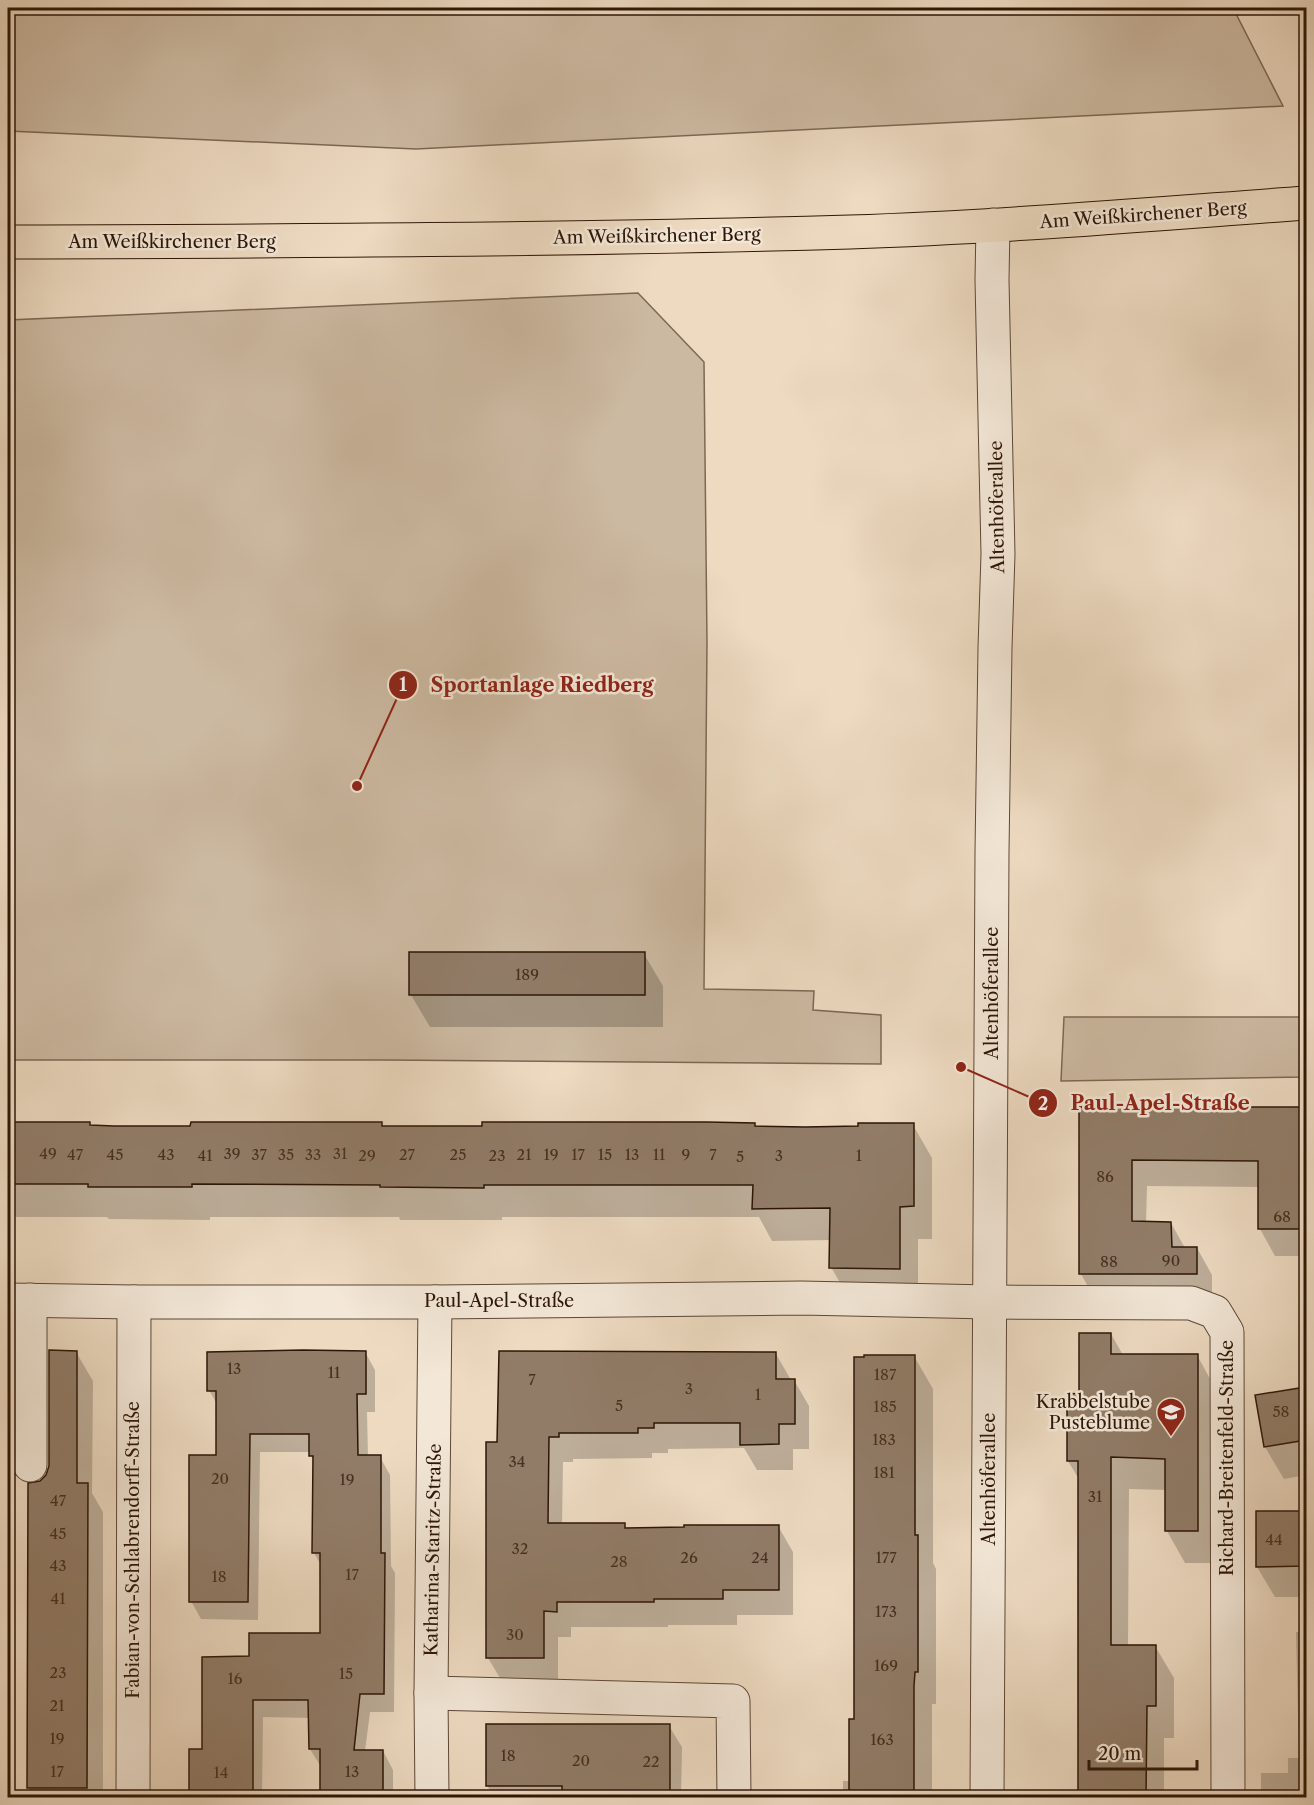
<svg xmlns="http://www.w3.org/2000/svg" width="1314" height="1805" viewBox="0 0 1314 1805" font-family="'Libre Caslon Text',serif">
	<rect width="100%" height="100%" fill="#eddac1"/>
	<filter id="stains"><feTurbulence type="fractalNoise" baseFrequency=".00333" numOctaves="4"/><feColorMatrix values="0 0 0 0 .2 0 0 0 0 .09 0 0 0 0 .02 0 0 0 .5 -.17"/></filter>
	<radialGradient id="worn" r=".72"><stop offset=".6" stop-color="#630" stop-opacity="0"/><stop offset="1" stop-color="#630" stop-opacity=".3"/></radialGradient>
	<!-- green -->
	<g fill="#ccb9a1" stroke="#7c6854" stroke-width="1.5">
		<polygon points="8,8 1233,8 1283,106 416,149 8,131"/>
		<polygon points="638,293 704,362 707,642 704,989 814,991 813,1010 881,1015 881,1064 385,1060 8,1060 8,320"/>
		<polygon points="1064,1017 1306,1017 1306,1077 1061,1081"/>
	</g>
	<!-- shadow -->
	<g fill="#0003">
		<polygon points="644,954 663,986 663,1027 430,1027 411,995"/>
		<polygon points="1081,1109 1306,1109 1306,1256 1275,1256 1260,1229 1260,1187 1147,1186 1146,1223 1171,1223 1185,1248 1197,1248 1212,1275 1212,1301 1096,1301 1081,1274"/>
		<polygon points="8,1123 89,1123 91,1126 114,1127 381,1124 383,1127 805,1128 913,1125 932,1158 932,1239 918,1239 918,1301 850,1300 831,1267 831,1240 772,1241 759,1217 502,1217 502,1220 400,1220 399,1217 210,1217 210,1220 109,1219 107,1217 8,1217"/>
		<polygon points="1111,1334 1123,1355 1197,1355 1215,1388 1216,1563 1185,1563 1167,1531 1167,1490 1129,1489 1128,1646 1155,1646 1174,1678 1174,1738 1164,1738 1164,1798 1080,1798 1080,1481 1068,1461 1080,1395"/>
		<polygon points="8,1352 10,1352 26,1378 26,1473 8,1473"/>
		<polygon points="76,1352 93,1381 92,1493 103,1512 103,1798 29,1798 30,1485 41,1482 47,1476"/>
		<polygon points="365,1352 375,1370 375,1412 367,1412 368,1457 380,1457 390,1475 391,1566 395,1573 394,1712 370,1712 365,1751 383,1751 393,1770 393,1798 321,1798 321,1767 310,1749 310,1718 263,1717 262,1798 192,1798 190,1795 203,1751 250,1658 321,1635 321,1565 314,1553 314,1463 310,1452 260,1452 258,1620 201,1619 191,1601 218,1457 218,1406 209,1390"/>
		<polygon points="776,1354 791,1380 794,1380 809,1406 809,1449 793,1449 793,1470 757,1470 744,1448 668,1449 668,1453 652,1453 652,1458 573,1459 573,1462 563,1462 562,1525 624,1524 627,1530 778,1526 793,1552 793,1615 737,1615 737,1625 668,1625 668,1627 571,1627 571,1637 558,1637 558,1683 503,1683 488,1658 499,1443"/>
		<polygon points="914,1356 933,1389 933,1563 936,1569 936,1704 932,1704 932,1798 843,1798 843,1781 850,1781 855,1720"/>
		<polygon points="1306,1388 1306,1475 1284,1479 1265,1447 1257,1396"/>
		<polygon points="1257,1512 1306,1512 1306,1597 1275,1597 1257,1567"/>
		<polygon points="1296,1632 1306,1632 1306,1798 1261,1798 1261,1773 1288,1773 1288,1758 1299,1758"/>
		<polygon points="669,1726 682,1747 681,1798 494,1798 487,1785"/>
	</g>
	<!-- building -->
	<g fill="#917c68" stroke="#2d1607" stroke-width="1.5">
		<rect x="409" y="952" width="236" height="43"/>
		<polygon points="1079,1107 1306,1107 1306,1229 1258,1229 1258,1161 1132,1160 1132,1221 1171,1222 1172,1247 1197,1247 1197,1274 1079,1274"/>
		<polygon points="8,1122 90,1122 90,1125 114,1126 190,1126 191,1122 382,1122 382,1126 482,1126 482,1122 707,1122 755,1123 755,1126 805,1127 858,1126 858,1123 914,1123 914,1206 900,1207 900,1269 829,1268 830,1208 752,1209 753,1185 484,1185 484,1188 380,1187 380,1185 192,1184 192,1187 88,1187 88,1184 8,1184"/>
		<polygon points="1079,1333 1111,1333 1111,1354 1198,1354 1198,1531 1165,1531 1165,1459 1111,1457 1111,1645 1156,1645 1156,1706 1147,1706 1146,1797 1078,1797 1078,1461 1067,1461 1067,1393 1079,1394"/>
		<rect x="8" y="1350" width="3" height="97"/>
		<polygon points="49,1350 77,1351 77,1483 88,1483 87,1788 27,1788 28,1483 40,1481 46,1475 49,1466"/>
		<polygon points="303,1350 366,1351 366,1394 357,1394 358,1455 381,1455 381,1553 385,1553 384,1694 360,1694 354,1750 383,1750 383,1792 320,1792 320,1749 309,1749 308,1700 253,1700 253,1796 189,1795 189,1749 202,1749 202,1657 249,1656 249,1633 320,1633 320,1553 312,1553 313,1456 309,1456 309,1434 250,1434 248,1602 189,1602 189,1455 216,1455 216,1391 207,1391 207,1352"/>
		<polygon points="499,1351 776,1352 776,1379 795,1379 795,1424 779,1424 779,1444 740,1445 740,1423 654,1423 654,1428 638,1428 638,1433 559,1433 559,1437 549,1437 548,1523 625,1523 625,1528 684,1527 684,1525 779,1525 779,1590 723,1590 723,1599 654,1599 654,1602 557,1602 557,1612 544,1611 544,1658 486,1658 486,1442 497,1442"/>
		<polygon points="864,1355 915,1355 915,1535 918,1535 918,1672 915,1672 914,1686 914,1797 849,1797 849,1719 854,1719 854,1357 864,1357"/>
		<polygon points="1306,1387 1306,1440 1264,1447 1255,1395"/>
		<polygon points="1256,1511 1306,1511 1306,1566 1256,1567"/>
		<polygon points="486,1724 670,1724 670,1797 632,1797 632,1792 562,1791 562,1786 486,1786"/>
	</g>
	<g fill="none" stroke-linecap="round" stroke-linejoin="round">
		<!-- minor casing -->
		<g stroke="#5d4736" stroke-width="35">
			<g id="minor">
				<polyline points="8,1300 134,1302 435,1302 801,1298 990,1302 1191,1303 1215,1312 1227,1332 1228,1798"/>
				<polyline points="30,1465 30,1300"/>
				<polyline points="431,1693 733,1701 734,1798"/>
				<polyline points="133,1798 134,1302"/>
				<polyline points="432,1798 431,1693 435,1302"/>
				<polyline points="987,1798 992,852 995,648 998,554 992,280 993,225"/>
			</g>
		</g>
		<!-- major casing -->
		<g stroke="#2d1607" stroke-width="35">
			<path id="major" d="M8,242C288,241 569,240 850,232C1002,227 1154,214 1306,203"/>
		</g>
		<!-- minor -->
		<use href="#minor" stroke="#f3e7d7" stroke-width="33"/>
		<!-- major -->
		<use href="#major" stroke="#eddac1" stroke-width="33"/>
	</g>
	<!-- icons -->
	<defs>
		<g id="school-pin" transform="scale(1.5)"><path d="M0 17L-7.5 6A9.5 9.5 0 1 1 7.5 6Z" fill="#8f2418" stroke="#f3e7d7"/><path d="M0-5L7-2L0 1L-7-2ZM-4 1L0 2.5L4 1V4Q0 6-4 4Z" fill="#fff"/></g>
	</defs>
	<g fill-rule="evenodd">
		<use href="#school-pin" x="1171" y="1412"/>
	</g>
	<g text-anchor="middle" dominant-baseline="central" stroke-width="5" stroke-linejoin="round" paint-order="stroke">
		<!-- number labels -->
		<g font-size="15" fill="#46301f">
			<text x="527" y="974">189</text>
			<text x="48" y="1153">49</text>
			<text x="232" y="1153">39</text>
			<text x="340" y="1153">31</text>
			<text x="75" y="1154">47</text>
			<text x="115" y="1154">45</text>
			<text x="166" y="1154">43</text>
			<text x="259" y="1154">37</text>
			<text x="286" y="1154">35</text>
			<text x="313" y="1154">33</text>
			<text x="407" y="1154">27</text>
			<text x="458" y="1154">25</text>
			<text x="524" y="1154">21</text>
			<text x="551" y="1154">19</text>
			<text x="578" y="1154">17</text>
			<text x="605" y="1154">15</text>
			<text x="632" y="1154">13</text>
			<text x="659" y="1154">11</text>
			<text x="686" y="1154">9</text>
			<text x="713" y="1154">7</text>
			<text x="205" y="1155">41</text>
			<text x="367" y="1155">29</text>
			<text x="497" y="1155">23</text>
			<text x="779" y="1155">3</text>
			<text x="859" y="1155">1</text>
			<text x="740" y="1156">5</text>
			<text x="1105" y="1176">86</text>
			<text x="1282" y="1216">68</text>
			<text x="1171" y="1260">90</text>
			<text x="1109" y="1261">88</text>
			<text x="234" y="1368">13</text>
			<text x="334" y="1372">11</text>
			<text x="885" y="1374">187</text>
			<text x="532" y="1379">7</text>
			<text x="689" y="1388">3</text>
			<text x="758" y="1394">1</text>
			<text x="619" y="1405">5</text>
			<text x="885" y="1406">185</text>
			<text x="1281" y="1411">58</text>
			<text x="884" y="1439">183</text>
			<text x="517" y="1461">34</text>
			<text x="884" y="1472">181</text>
			<text x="220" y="1478">20</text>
			<text x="347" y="1479">19</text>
			<text x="1095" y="1496">31</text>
			<text x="58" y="1500">47</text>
			<text x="58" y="1533">45</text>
			<text x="1274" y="1539">44</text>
			<text x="520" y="1548">32</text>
			<text x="689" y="1557">26</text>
			<text x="760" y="1557">24</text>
			<text x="886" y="1557">177</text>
			<text x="619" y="1561">28</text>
			<text x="58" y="1565">43</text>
			<text x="352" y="1574">17</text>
			<text x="219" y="1576">18</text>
			<text x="58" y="1598">41</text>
			<text x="886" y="1611">173</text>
			<text x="515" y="1634">30</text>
			<text x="886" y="1665">169</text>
			<text x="58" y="1672">23</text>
			<text x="346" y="1673">15</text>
			<text x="235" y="1678">16</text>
			<text x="57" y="1705">21</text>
			<text x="57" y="1738">19</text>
			<text x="882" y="1739">163</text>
			<text x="508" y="1755">18</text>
			<text x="581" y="1760">20</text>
			<text x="651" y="1761">22</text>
			<text x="57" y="1771">17</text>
			<text x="352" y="1771">13</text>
			<text x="221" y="1772">14</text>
		</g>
		<!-- street labels -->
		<g font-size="18" fill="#2d1607" stroke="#f3e7d7">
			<text transform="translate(1143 215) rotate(-4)">Am Weißkirchener Berg</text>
			<text transform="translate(657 236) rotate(-1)">Am Weißkirchener Berg</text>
			<text x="172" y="242">Am Weißkirchener Berg</text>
			<text transform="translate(997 507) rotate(-91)">Altenhöferallee</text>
			<text transform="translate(992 993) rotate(-90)">Altenhöferallee</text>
			<text x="499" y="1301">Paul-Apel-Straße</text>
			<text transform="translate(1227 1458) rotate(-90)">Richard-Breitenfeld-Straße</text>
			<text transform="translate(989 1479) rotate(-90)">Altenhöferallee</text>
			<text transform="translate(133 1550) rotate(-90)">Fabian-von-Schlabrendorff-Straße</text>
			<text transform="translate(433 1550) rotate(-89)">Katharina-Staritz-Straße</text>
		</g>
		<!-- poi labels -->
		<g font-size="18" fill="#2d1607" stroke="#f3e7d7" text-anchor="end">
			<text x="1150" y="1402">Krabbelstube<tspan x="1150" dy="21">Pusteblume</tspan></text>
		</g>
	</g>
	<!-- callouts -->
	<path fill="none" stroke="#8f2418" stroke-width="2" d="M357 786L403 685M961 1067L1043 1103"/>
	<g fill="#8f2418" stroke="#f3e7d7" stroke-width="2">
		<circle cx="357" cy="786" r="6"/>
		<circle cx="961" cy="1067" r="6"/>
		<circle cx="403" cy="685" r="15"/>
		<circle cx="1043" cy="1103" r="15"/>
	</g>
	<g font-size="18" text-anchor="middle" font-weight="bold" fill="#fff">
		<text x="403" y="691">1</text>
		<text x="1043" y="1110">2</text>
	</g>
	<g font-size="20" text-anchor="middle" font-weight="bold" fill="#8f2418" stroke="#f3e7d7" stroke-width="5" stroke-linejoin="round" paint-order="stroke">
		<text x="542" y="692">Sportanlage Riedberg</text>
		<text x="1160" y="1110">Paul-Apel-Straße</text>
	</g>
	<!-- margin -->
	<rect width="1314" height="1805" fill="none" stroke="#eddac1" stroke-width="30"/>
	<rect x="9" y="9" width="1296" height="1787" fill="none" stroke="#2d1607" stroke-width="3"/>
	<rect x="15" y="15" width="1284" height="1775" fill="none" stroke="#2d1607" stroke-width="1.5"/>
	<!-- scale -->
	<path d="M1089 1760v9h108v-9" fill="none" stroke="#2d1607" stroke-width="3"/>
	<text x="1098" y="1760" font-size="18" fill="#2d1607" stroke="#f3e7d7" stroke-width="4.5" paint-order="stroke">20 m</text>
	<rect width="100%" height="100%" filter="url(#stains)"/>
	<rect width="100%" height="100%" fill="url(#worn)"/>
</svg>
